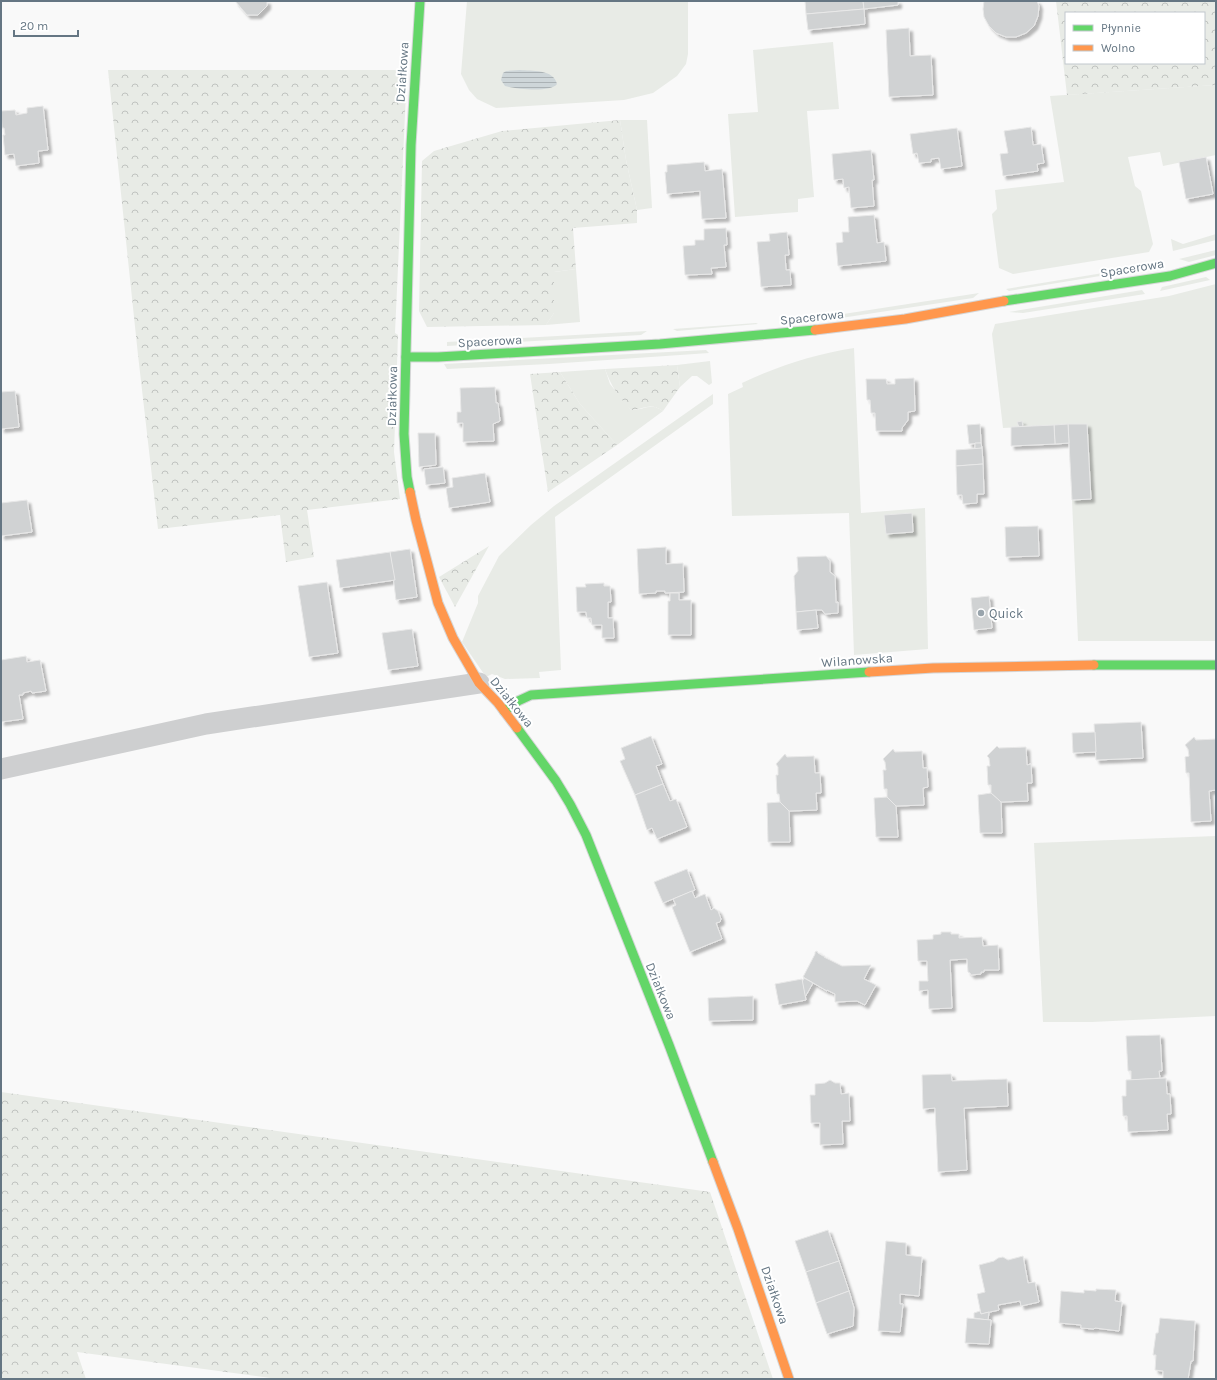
<svg xmlns="http://www.w3.org/2000/svg" width="1217" height="1380" viewBox="0 0 1217 1380" font-family="Karla,sans-serif">
	<defs>
		<pattern id="forest-crowns" width="20" height="18" patternUnits="userSpaceOnUse"><rect width="20" height="18" fill="#e8ebe6"/><path d="M2 6a3 3 0 1 1 6 0M12 15a3 3 0 1 1 6 0" fill="none" stroke="#c0c3c0"/></pattern>
		<pattern id="water-rules" width="6" height="5" patternUnits="userSpaceOnUse"><rect width="6" height="5" fill="#ced6d9"/><path d="M0 2.5h6" fill="none" stroke="#abb2b5"/></pattern>
		<filter id="shadow"><feDropShadow dx="3.5" dy="3.5" stdDeviation="1" flood-color="#0004"/></filter>
	</defs>
	<rect width="100%" height="100%" fill="#f9f9f9"/>
	<!-- green -->
	<g fill="#e8ebe6">
		<polygon points="467,1 688,1 688,54 686,64 677,76 653,93 624,100 496,108 477,99 469,90 461,74"/>
		<polygon points="833,42 839,109 807,111 814,197 798,199 798,212 735,217 728,114 758,112 753,50"/>
		<polygon points="1215,85 1216,155 1163,166 1160,152 1128,157 1135,186 1141,191 1153,244 1149,252 1013,274 999,268 992,214 997,209 995,190 1064,182 1050,96"/>
		<polygon points="620,120 647,120 652,208 637,210 626,160"/>
		<polygon points="1216,234 1216,240 1173,251 1171,239 1183,244"/>
		<polygon points="1216,250 1216,255 1189,262 1179,259"/>
		<polygon points="1152,265 1149,268 1009,291 1006,289"/>
		<polygon points="576,269 580,322 546,325 554,313 554,272"/>
		<polygon points="1206,277 1210,280 1160,291 1162,287"/>
		<polygon points="1216,284 1216,641 1078,641 1072,500 1091,499 1087,424 1003,428 992,334 995,324 1169,296"/>
		<polygon points="1142,290 1145,294 1023,313 1009,312"/>
		<polygon points="979,293 973,298 841,318 837,315"/>
		<polygon points="756,323 758,324 677,331 673,329"/>
		<polygon points="647,331 641,335 447,346 447,342"/>
		<path d="M854,348L861,513L925,508L928,649L854,655L849,513L732,516L728,394L743,387L742,383C778,366 815,354 854,348Z"/>
		<polygon points="706,350 709,353 549,364 447,369 444,364"/>
		<polygon points="710,361 712,383 709,385 697,376 692,376 680,387 677,365"/>
		<path d="M605,369L610,384L631,410C645,410 650,402 663,411L617,445L580,404L560,372Z"/>
		<polygon points="713,394 713,404 555,517 561,670 539,672 540,678 505,679 492,674 486,677 462,642 478,603 478,596 499,556 531,525 554,506"/>
		<polygon points="1216,836 1216,1016 1092,1022 1043,1022 1034,843"/>
	</g>
	<!-- forest -->
	<g fill="url(#forest-crowns)" fill-rule="evenodd">
		<path d="M1056,1H1216V85L1067,95ZM1066,13H1204V63H1066Z"/>
		<polygon points="108,70 407,70 395,333 398,335 394,452 400,499 307,510 314,557 286,562 280,515 158,529 138,355"/>
		<polygon points="620,120 626,160 637,210 637,223 573,228 576,269 554,272 554,313 546,325 427,327 419,311 422,161 434,151 502,131"/>
		<path d="M677,365L680,387L663,411C650,402 645,409 631,410C618,396 611,386 605,369Z"/>
		<polygon points="560,372 580,404 617,445 548,492 530,374"/>
		<polygon points="489,546 455,607 439,577"/>
		<polygon points="1,1092 710,1192 773,1379 278,1379 77,1352 86,1379 1,1379"/>
	</g>
	<!-- water -->
	<path fill="url(#water-rules)" d="M520,70C531,71 554,69 557,84C551,93 515,89 505,86L501,80L503,73L506,71Z"/>
	<!-- building -->
	<g fill="#d0d2d3" stroke="#e8e8e8" filter="url(#shadow)">
		<polygon points="235,1 267,1 267,6 258,15 247,15"/>
		<polygon points="805,1 863,1 864,9 806,14"/>
		<polygon points="863,1 898,1 898,5 864,9"/>
		<polygon points="984,1 1037,1 1039,6 1038,16 1034,26 1026,33 1016,37 1006,37 996,33 989,26 984,17 983,9"/>
		<polygon points="864,9 865,24 808,30 806,14"/>
		<polygon points="909,28 910,56 931,55 933,95 889,97 886,30"/>
		<polygon points="43,106 48,150 38,151 39,163 16,166 14,154 5,155 3,135 5,135 4,128 2,128 1,111 15,110 16,115 27,113 27,108"/>
		<polygon points="1031,127 1033,145 1041,144 1044,163 1037,164 1038,171 1003,176 1000,154 1008,153 1004,131"/>
		<polygon points="957,128 962,166 941,169 939,158 931,159 931,162 919,163 917,153 913,154 910,134"/>
		<polygon points="871,150 874,180 872,180 874,206 851,208 849,187 844,188 843,179 834,180 832,154"/>
		<polygon points="1206,157 1213,194 1186,199 1179,162"/>
		<polygon points="704,162 705,171 722,169 726,218 702,219 700,191 667,194 665,172 667,172 667,165"/>
		<polygon points="874,215 877,243 884,242 886,261 838,266 836,243 843,242 842,232 849,232 848,217"/>
		<polygon points="726,228 727,245 724,245 726,267 711,268 712,274 685,275 683,246 695,245 695,240 704,240 704,229"/>
		<polygon points="787,232 789,255 785,255 786,270 790,270 791,285 761,287 757,242 770,241 769,234"/>
		<polygon points="914,378 915,411 908,412 908,420 902,428 902,431 876,431 875,413 871,413 870,400 867,400 866,379 886,379 887,384 895,384 895,379"/>
		<polygon points="495,387 496,403 498,403 500,421 493,424 494,441 463,442 463,423 457,423 457,412 461,412 460,388"/>
		<polygon points="15,391 19,427 1,429 1,392"/>
		<polygon points="1022,421 1023,427 1019,427 1017,422"/>
		<polygon points="980,424 981,443 969,444 967,425"/>
		<polygon points="1068,424 1087,424 1091,499 1072,500"/>
		<polygon points="1068,424 1069,443 1055,444 1054,425"/>
		<polygon points="1054,425 1055,444 1011,446 1011,427"/>
		<polygon points="418,433 435,433 436,465 419,467"/>
		<polygon points="975,443 981,443 982,448 975,449"/>
		<polygon points="982,448 983,464 956,466 956,450"/>
		<polygon points="983,464 984,494 977,494 977,503 963,504 962,495 957,495 956,466"/>
		<polygon points="443,467 445,483 426,485 424,469"/>
		<polygon points="485,473 490,502 449,508 446,488 453,487 452,478"/>
		<polygon points="27,500 32,532 1,536 1,503"/>
		<polygon points="912,513 913,532 886,534 884,515"/>
		<polygon points="1038,526 1039,556 1006,557 1005,527"/>
		<polygon points="666,547 666,564 683,563 684,592 665,593 665,591 656,591 656,593 639,594 637,549"/>
		<polygon points="410,549 417,597 396,600 390,552"/>
		<polygon points="390,552 395,580 340,588 336,560"/>
		<polygon points="826,556 830,561 830,572 835,576 836,603 838,602 838,613 825,614 822,610 816,610 796,612 794,576 798,571 797,557"/>
		<polygon points="327,582 338,653 309,657 298,586"/>
		<polygon points="604,583 604,586 610,586 611,602 608,602 608,618 613,618 614,638 602,638 602,625 592,625 591,618 587,618 586,612 577,612 576,587 586,587 585,584"/>
		<polygon points="670,593 679,593 679,600 691,600 691,635 668,635 668,601 670,601"/>
		<polygon points="989,596 992,628 974,630 971,598"/>
		<polygon points="816,610 818,628 797,630 796,612"/>
		<polygon points="412,629 418,666 388,670 382,633"/>
		<polygon points="26,656 27,662 40,660 46,691 32,693 31,691 23,693 23,695 19,695 23,719 1,722 1,660"/>
		<polygon points="1141,722 1143,758 1096,760 1094,724"/>
		<polygon points="1095,732 1096,752 1073,753 1072,733"/>
		<polygon points="651,736 662,764 656,766 663,784 635,795 620,761 625,759 621,748"/>
		<polygon points="1194,737 1196,740 1216,739 1216,790 1209,791 1211,821 1191,822 1189,773 1186,773 1185,757 1189,756 1188,749 1185,745"/>
		<polygon points="997,746 999,748 1026,747 1027,765 1031,764 1032,783 1027,783 1028,801 1001,802 991,793 991,785 988,785 987,766 990,766 989,758 987,756"/>
		<polygon points="893,749 895,752 922,751 923,768 927,768 928,787 923,788 924,805 896,806 887,797 887,789 884,789 883,770 886,770 885,762 883,759"/>
		<polygon points="785,754 787,757 814,756 815,773 820,773 821,793 816,793 817,810 789,811 780,802 779,794 777,794 776,775 778,775 778,767 776,764"/>
		<polygon points="663,784 670,801 676,799 687,827 657,839 652,828 647,830 635,795"/>
		<polygon points="991,793 1001,802 1002,833 980,833 978,795"/>
		<polygon points="887,797 896,806 898,837 876,837 874,798"/>
		<polygon points="780,802 789,811 790,842 768,842 767,803"/>
		<polygon points="687,869 695,890 663,903 654,882"/>
		<polygon points="692,891 695,898 705,894 711,910 714,908 718,911 721,919 720,922 716,923 722,939 690,952 672,907 676,905 673,899"/>
		<polygon points="941,932 951,932 951,934 959,934 959,938 982,937 983,946 998,945 999,970 984,970 984,972 981,972 981,974 971,975 970,973 968,972 967,959 950,960 952,1008 929,1009 928,990 919,991 919,981 928,981 927,961 918,961 917,940 933,939 933,935 941,934"/>
		<polygon points="817,951 818,953 823,956 825,956 824,957 842,966 871,965 864,979 876,985 865,1005 857,1001 835,1002 835,994 827,990 827,991 803,977 815,954 815,952"/>
		<polygon points="804,978 813,983 805,997 802,982"/>
		<polygon points="802,979 806,1000 779,1005 775,984"/>
		<polygon points="753,996 753,1020 709,1021 708,998"/>
		<polygon points="1160,1035 1162,1071 1159,1071 1160,1078 1131,1080 1131,1071 1128,1071 1126,1036"/>
		<polygon points="951,1074 952,1081 1007,1079 1008,1106 964,1108 967,1170 938,1172 935,1108 923,1109 922,1075"/>
		<polygon points="1166,1078 1167,1094 1170,1094 1171,1114 1167,1114 1168,1130 1128,1132 1127,1116 1123,1116 1122,1096 1126,1096 1126,1080"/>
		<polygon points="830,1080 835,1083 840,1083 841,1094 849,1093 850,1121 842,1121 843,1144 820,1145 820,1123 811,1123 810,1095 815,1095 815,1084 825,1083"/>
		<polygon points="828,1230 839,1261 806,1272 795,1241"/>
		<polygon points="886,1241 906,1243 906,1255 922,1257 919,1296 900,1294 900,1304 903,1304 900,1332 878,1331"/>
		<polygon points="1023,1256 1028,1283 1035,1282 1039,1302 1021,1306 1020,1301 998,1305 999,1310 981,1314 977,1294 985,1292 979,1265 994,1261 998,1258 1003,1257 1008,1260"/>
		<polygon points="839,1261 849,1291 816,1303 806,1272"/>
		<polygon points="1096,1289 1116,1290 1115,1301 1122,1302 1119,1331 1095,1328 1094,1329 1081,1328 1081,1325 1059,1323 1061,1291 1084,1293 1084,1290 1096,1291"/>
		<polygon points="849,1291 854,1308 853,1326 827,1334 816,1303"/>
		<polygon points="980,1311 981,1314 989,1312 988,1320 974,1318 974,1313"/>
		<polygon points="967,1318 991,1320 989,1344 965,1343"/>
		<polygon points="1160,1318 1195,1321 1193,1361 1191,1361 1188,1379 1163,1379 1163,1371 1155,1370 1156,1355 1153,1355 1156,1333 1158,1333"/>
	</g>
	<g fill="none" stroke-linecap="round" stroke-linejoin="round">
		<!-- fast casing -->
		<g stroke="#d5d6d7" stroke-width="11">
			<g id="fast">
				<polyline points="1004,301 1170,276 1216,263"/>
				<polyline points="406,357 438,357 660,344 815,330"/>
				<polyline points="410,492 407,477 404,434 411,145 420,1"/>
				<polyline points="1094,665 1216,665"/>
				<polyline points="504,711 518,701 531,695 869,672"/>
				<polyline points="517,728 556,781 570,804 586,835 669,1045 713,1162"/>
			</g>
		</g>
		<!-- slow casing -->
		<g stroke="#d5d6d7" stroke-width="11">
			<g id="slow">
				<polyline points="815,330 905,319 1004,301"/>
				<polyline points="410,492 416,520 438,603 453,638 479,683 498,703 517,728"/>
				<polyline points="869,672 933,668 1094,665"/>
				<polyline points="713,1162 738,1229 789,1379"/>
			</g>
		</g>
		<!-- street -->
		<polyline stroke="#cecfd0" stroke-width="21" points="1,769 206,724 479,683"/>
		<!-- fast -->
		<use href="#fast" stroke="#63d668" stroke-width="9"/>
		<!-- slow -->
		<use href="#slow" stroke="#ff974d" stroke-width="9"/>
	</g>
	<!-- markers -->
	<circle fill="#99a4ac" stroke="#fff" stroke-width="1.5" cx="981" cy="613" r="4"/>
	<g text-anchor="middle" dominant-baseline="central" stroke-width="4" stroke-linejoin="round" paint-order="stroke">
		<!-- street labels -->
		<g font-size="13" fill="#657683" stroke="#fff">
			<text transform="translate(402 72) rotate(-86)">Działkowa</text>
			<text transform="translate(1132 268) rotate(-9)">Spacerowa</text>
			<text transform="translate(812 317) rotate(-6)">Spacerowa</text>
			<text transform="translate(490 341) rotate(-3)">Spacerowa</text>
			<text transform="translate(392 396) rotate(-89)">Działkowa</text>
			<text transform="translate(857 660) rotate(-4)">Wilanowska</text>
			<text transform="translate(512 702) rotate(51)">Działkowa</text>
			<text transform="translate(661 991) rotate(68)">Działkowa</text>
			<text transform="translate(775 1295) rotate(71)">Działkowa</text>
		</g>
		<!-- poi labels -->
		<g font-size="13" fill="#657683" stroke="#fff" text-anchor="start">
			<text x="989" y="613">Quick</text>
		</g>
	</g>
	<!-- border -->
	<rect width="1217" height="1380" fill="none" stroke="#657683" stroke-width="4"/>
	<!-- legend -->
	<rect x="1065" y="12" width="140" height="52" fill="#ffffff" stroke="#c1c8cd"/>
	<rect x="1073" y="25" width="20" height="6" fill="#63d668" stroke="#c1c8cd"/>
	<text x="1101" y="32" font-size="12" fill="#657683">Płynnie</text>
	<rect x="1073" y="45" width="20" height="6" fill="#ff974d" stroke="#c1c8cd"/>
	<text x="1101" y="52" font-size="12" fill="#657683">Wolno</text>
	<!-- scale -->
	<path d="M14 30v6h64v-6" fill="none" stroke="#657683" stroke-width="2"/>
	<text x="20" y="30" font-size="12" fill="#657683" stroke="#ffffff" stroke-width="3" paint-order="stroke">20 m</text>
</svg>
